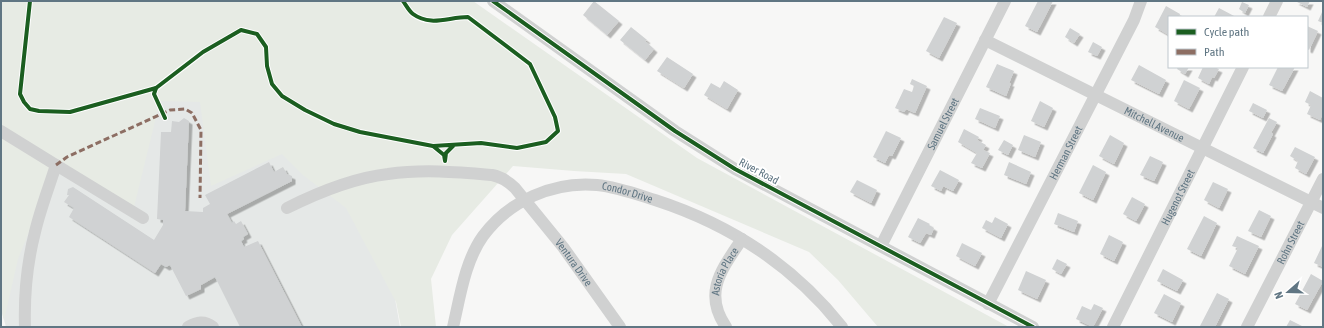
<svg xmlns="http://www.w3.org/2000/svg" width="1324" height="328" viewBox="0 0 1324 328" font-family="'Asap Condensed',sans-serif">
	<defs>
		<filter id="shadow"><feDropShadow dx="3.5" dy="3.5" stdDeviation="0" flood-color="#0004"/></filter>
	</defs>
	<rect width="100%" height="100%" fill="#f7f7f6"/>
	<!-- built -->
	<polygon fill="#e5e8e7" points="1,1 473,1 388,258 400,327 6,327 1,309"/>
	<!-- green -->
	<polygon fill="#e7ebe4" points="1,1 473,1 697,158 1009,327 878,327 838,280 809,252 626,174 574,171 513,166 452,235 431,279 436,327 401,327 396,302 346,208 303,175 282,154 211,186 200,102 160,101 134,207 56,165 18,259 4,320 1,309"/>
	<!-- building -->
	<g fill="#d0d2d3" filter="url(#shadow)">
		<polygon points="594,1 619,21 607,35 583,15"/>
		<polygon points="1038,1 1053,1 1037,32 1025,26"/>
		<polygon points="1295,1 1310,1 1307,7"/>
		<polygon points="1242,2 1249,5 1245,13 1239,9"/>
		<polygon points="1166,6 1180,14 1179,17 1169,17 1169,35 1155,27"/>
		<polygon points="1219,8 1236,17 1214,17"/>
		<polygon points="1323,10 1323,23 1318,21"/>
		<polygon points="944,17 957,23 939,58 926,51"/>
		<polygon points="1307,26 1318,31 1309,50 1307,49"/>
		<polygon points="631,27 647,40 645,41 654,49 645,60 620,40"/>
		<polygon points="1070,28 1080,34 1074,43 1065,37"/>
		<polygon points="1093,42 1102,47 1097,56 1088,52"/>
		<polygon points="667,57 693,74 684,88 657,71"/>
		<polygon points="997,64 1014,71 1009,83 1011,83 1006,96 986,87"/>
		<polygon points="1139,65 1166,80 1159,94 1131,80"/>
		<polygon points="1178,67 1189,67 1185,74 1177,69"/>
		<polygon points="1203,67 1214,67 1219,69 1214,78 1212,77 1209,84 1198,78"/>
		<polygon points="1278,67 1295,67 1282,91 1269,85"/>
		<polygon points="912,79 927,86 915,113 906,109 904,112 895,108 904,89 912,92 914,86 910,84"/>
		<polygon points="1184,80 1200,88 1189,109 1174,101"/>
		<polygon points="724,81 738,90 727,109 704,95 711,83 720,88"/>
		<polygon points="1310,91 1323,98 1323,113 1320,120 1307,114 1311,105 1305,102"/>
		<polygon points="1040,101 1053,108 1044,127 1031,121"/>
		<polygon points="1253,103 1267,110 1263,118 1249,111"/>
		<polygon points="980,108 1000,116 995,128 975,119"/>
		<polygon points="184,118 189,121 185,211 203,212 203,208 210,204 205,195 269,162 274,172 283,167 287,174 292,176 292,181 227,214 232,223 234,221 236,224 241,221 248,234 243,237 244,239 241,241 244,247 258,241 302,327 240,327 215,277 201,285 201,289 186,296 170,265 166,267 161,264 155,273 69,217 74,208 64,202 69,195 67,195 68,189 73,187 154,240 163,225 163,220 157,219 161,132 171,132 172,121 179,122"/>
		<polygon points="1269,118 1277,122 1271,133 1273,134 1263,153 1253,148"/>
		<polygon points="964,129 979,137 977,140 986,145 983,150 990,153 982,168 971,163 977,153 958,142"/>
		<polygon points="886,131 901,138 892,156 889,155 885,163 873,157"/>
		<polygon points="1024,135 1041,142 1035,157 1018,150"/>
		<polygon points="1110,135 1124,143 1114,164 1099,156"/>
		<polygon points="1004,140 1013,145 1008,155 998,150"/>
		<polygon points="1295,147 1315,157 1306,174 1295,168 1298,161 1290,156"/>
		<polygon points="1150,156 1163,162 1154,181 1140,175"/>
		<polygon points="1009,162 1031,172 1026,184 1004,175"/>
		<polygon points="1093,165 1106,172 1093,200 1079,193"/>
		<polygon points="940,170 959,180 953,191 943,186 941,191 931,186"/>
		<polygon points="857,180 877,190 871,203 850,192"/>
		<polygon points="1213,182 1228,189 1219,208 1204,200"/>
		<polygon points="1132,197 1145,204 1136,221 1123,214"/>
		<polygon points="1259,210 1271,216 1261,237 1248,231"/>
		<polygon points="1058,213 1078,221 1074,232 1054,224"/>
		<polygon points="1204,216 1217,223 1201,256 1187,249"/>
		<polygon points="995,217 1008,224 1001,238 982,228 986,220 992,223"/>
		<polygon points="918,218 930,224 929,225 934,228 931,235 926,233 920,243 908,237"/>
		<polygon points="1109,235 1123,242 1114,261 1100,254"/>
		<polygon points="1237,236 1259,246 1245,274 1229,266 1238,248 1232,246"/>
		<polygon points="962,243 982,253 975,266 956,256"/>
		<polygon points="1323,244 1323,267 1314,263"/>
		<polygon points="1057,259 1067,264 1061,274 1052,269"/>
		<polygon points="1163,269 1183,280 1177,291 1157,281"/>
		<polygon points="1026,271 1046,280 1037,299 1018,290"/>
		<polygon points="1311,274 1323,281 1307,310 1295,304"/>
		<polygon points="1217,293 1229,299 1215,327 1203,327 1200,326"/>
		<polygon points="1164,294 1181,303 1172,322 1154,313"/>
		<polygon points="1094,304 1103,308 1093,327 1076,319 1082,306 1091,310"/>
		<polygon points="1290,320 1304,327 1286,327"/>
	</g>
	<g fill="none" stroke-linecap="round" stroke-linejoin="round">
		<!-- minor -->
		<g stroke="#d0d1d1" stroke-width="12">
			<polyline points="493,1 675,131 735,169 1033,327"/>
			<polyline points="1269,17 1277,1"/>
			<path id="s1" d="M985,40L1323,208"/>
			<path d="M1,131L56,165C49,187 40,210 35,232C27,263 24,295 25,327"/>
			<polyline points="56,165 143,218"/>
			<path id="s2" d="M287,208C319,192 353,178 388,174C423,169 457,172 492,175C502,177 508,181 515,188L563,247L620,327"/>
			<path id="s3" d="M881,246L1005,1"/>
			<path id="s4" d="M988,304L1134,20L1141,1"/>
			<path d="M188,327C197,322 204,320 213,327"/>
			<path id="s5" d="M453,327C460,297 465,261 483,236C509,201 553,181 597,185C617,187 636,194 655,200C729,224 793,265 842,327"/>
			<path id="s6" d="M726,327C702,292 723,268 742,239"/>
			<path id="s7" d="M1113,327L1243,67"/>
			<path id="s8" d="M1247,327L1323,179"/>
		</g>
		<!-- quiet -->
		<polyline stroke="#8d6e63" stroke-width="3" stroke-dasharray="6 3" stroke-linecap="butt" points="56,165 67,157 170,110 185,109 192,113 201,130 200,198"/>
		<!-- cycleway casing -->
		<g stroke="#fff" stroke-width="6">
			<g id="cycleway">
				<polyline points="30,1 20,94 24,102 30,109 39,111 70,112 156,88"/>
				<path d="M403,1C406,5 409,11 413,14C431,27 448,17 468,17L530,64L555,117L558,131L546,142L517,148L481,143L433,146L444,155L445,161L446,153L454,145"/>
				<polyline points="493,1 675,131 735,169 1033,327"/>
				<polyline points="165,118 154,94 156,88 203,52 241,30 257,34 266,47 267,66 272,84 282,96 305,110 334,124 360,132 433,146"/>
			</g>
		</g>
		<!-- cycleway -->
		<use href="#cycleway" stroke="#1b5e20" stroke-width="4"/>
	</g>
	<g text-anchor="middle" dominant-baseline="central" stroke-width="4" stroke-linejoin="round" paint-order="stroke">
		<!-- street labels -->
		<g font-size="11" fill="#607683" stroke="#fff">
			<text stroke="none"><textPath href="#s3" startOffset="137">Samuel Street</textPath></text>
			<text stroke="none"><textPath href="#s1" startOffset="189">Mitchell Avenue</textPath></text>
			<text stroke="none"><textPath href="#s4" startOffset="170">Herman Street</textPath></text>
			<text transform="translate(759 171) rotate(28)">River Road</text>
			<text stroke="none"><textPath href="#s5" startOffset="258">Condor Drive</textPath></text>
			<text stroke="none"><textPath href="#s7" startOffset="145">Hugenot Street</textPath></text>
			<text stroke="none"><textPath href="#s8" startOffset="95">Rohn Street</textPath></text>
			<text stroke="none"><textPath href="#s2" startOffset="333">Ventura Drive</textPath></text>
			<text stroke="none"><textPath href="#s6" startOffset="60">Astoria Place</textPath></text>
		</g>
	</g>
	<!-- border -->
	<rect width="1324" height="328" fill="none" stroke="#607683" stroke-width="4"/>
	<!-- legend -->
	<rect x="1168" y="16" width="140" height="52" fill="#ffffff" stroke="#bfc8cd"/>
	<rect x="1176" y="29" width="20" height="6" fill="#1b5e20" stroke="#bfc8cd"/>
	<text x="1204" y="36" font-size="12" fill="#607683">Cycle path</text>
	<rect x="1176" y="49" width="20" height="6" fill="#8d6e63" stroke="#bfc8cd"/>
	<text x="1204" y="56" font-size="12" fill="#607683">Path</text>
	<!-- north arrow -->
	<g transform="translate(1288 292) rotate(250)" stroke="#ffffff" stroke-width="3" paint-order="stroke">
	<path d="M0-3L7 15L0 10L-7 15Z" fill="#607683"/>
	<text y="-6" font-size="11" font-weight="bold" text-anchor="middle" fill="#607683">N</text>
	</g>
</svg>
